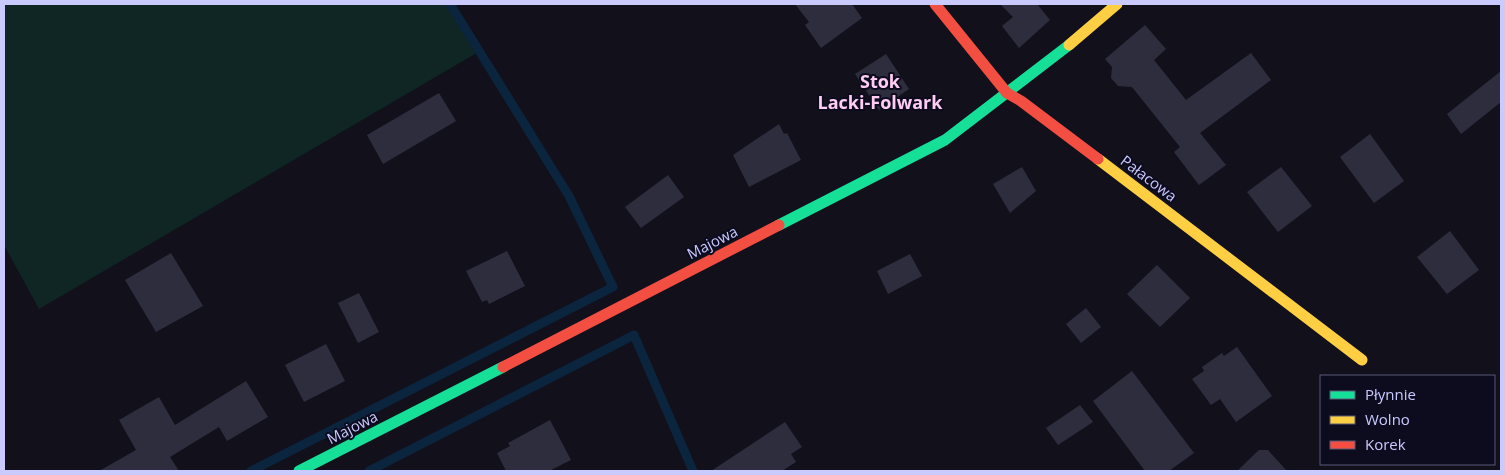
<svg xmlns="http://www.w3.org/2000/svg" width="1505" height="475" viewBox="0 0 1505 475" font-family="'Open Sans',sans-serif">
	<rect width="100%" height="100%" fill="#11101b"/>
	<!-- green -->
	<polygon fill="#0f2624" points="4,4 452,4 480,51 39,309 4,245"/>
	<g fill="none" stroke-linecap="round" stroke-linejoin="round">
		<!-- stream -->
		<g stroke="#0c253f" stroke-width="9">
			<polyline points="251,471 613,287 569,196 450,4"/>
			<polyline points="369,471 634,335 693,471"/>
		</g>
	</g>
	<!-- building -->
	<g fill="#2e2d3e">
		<polygon points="795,4 852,4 862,18 821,48 805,25 809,22"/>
		<polygon points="1000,4 1037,4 1050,20 1019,48 1002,26 1013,17"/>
		<polygon points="1145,25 1166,49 1154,60 1186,100 1251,53 1271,80 1200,133 1226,165 1199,185 1174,152 1180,147 1132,87 1118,86 1111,78 1112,67 1105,59"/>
		<polygon points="886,54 909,89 879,110 855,74"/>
		<polygon points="1501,71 1501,102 1461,134 1447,114"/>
		<polygon points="439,93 456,121 383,164 367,135"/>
		<polygon points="779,124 784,134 787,133 801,160 749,187 733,155"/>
		<polygon points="1370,134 1404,181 1374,203 1340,157"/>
		<polygon points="1022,167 1036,191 1010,213 993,184"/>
		<polygon points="1281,167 1312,206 1278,232 1247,192"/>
		<polygon points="668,175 684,197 641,228 625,207"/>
		<polygon points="1450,231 1479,270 1447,294 1417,257"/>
		<polygon points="507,251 525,286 489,304 487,300 482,302 466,271"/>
		<polygon points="171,253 203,306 156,332 125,280"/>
		<polygon points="910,254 922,276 888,294 877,271"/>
		<polygon points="1157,265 1190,298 1160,327 1127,294"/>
		<polygon points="359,293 379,332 358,343 338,303"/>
		<polygon points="1086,308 1101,327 1081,343 1066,324"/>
		<polygon points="326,344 345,381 304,402 285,365"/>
		<polygon points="1237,347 1272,396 1236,422 1220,399 1211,405 1192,379 1204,371 1202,367 1222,353 1224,356"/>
		<polygon points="1132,371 1194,453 1169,471 1145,471 1093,401"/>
		<polygon points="246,381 268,417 227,441 219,427 170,457 179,471 99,471 136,450 119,420 159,397 175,425"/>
		<polygon points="1080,405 1093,422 1058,445 1046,428"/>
		<polygon points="550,420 571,460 549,471 506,471 497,453 510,446 508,443"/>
		<polygon points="785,422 802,447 791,454 796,462 782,471 711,471"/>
		<polygon points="1259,450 1268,450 1287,471 1237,471"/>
	</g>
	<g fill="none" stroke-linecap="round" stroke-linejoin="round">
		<!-- fast -->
		<g stroke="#16e098" stroke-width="11">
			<polyline points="779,225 945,140 1069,45"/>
			<polyline points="299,471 503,367"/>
		</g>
		<!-- slow -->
		<g stroke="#ffcf43" stroke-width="11">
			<polyline points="1069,45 1117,4"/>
			<polyline points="1098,159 1362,360"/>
		</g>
		<!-- jam -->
		<g stroke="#f24e42" stroke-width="11">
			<polyline points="935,4 1007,93 1021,101 1098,159"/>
			<polyline points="503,367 779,225"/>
		</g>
	</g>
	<g text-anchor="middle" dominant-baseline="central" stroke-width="4" stroke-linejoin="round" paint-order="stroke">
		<!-- street labels -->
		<g font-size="15" fill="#cacaff" stroke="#0d0c1f">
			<text transform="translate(1149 178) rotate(37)">Pałacowa</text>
			<text transform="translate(712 242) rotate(-27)">Majowa</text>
			<text transform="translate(352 427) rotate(-27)">Majowa</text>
		</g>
		<!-- quarter labels -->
		<g font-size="18" font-weight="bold" fill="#ffccf2" stroke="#0d0c1f">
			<text x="880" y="81">Stok<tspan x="880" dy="21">Lacki-Folwark</tspan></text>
		</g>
	</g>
	<!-- border -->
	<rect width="1505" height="475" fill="none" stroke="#cacaff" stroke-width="10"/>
	<!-- legend -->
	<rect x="1320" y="375" width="175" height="90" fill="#0d0c1f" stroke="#595879"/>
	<rect x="1330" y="391" width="25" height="8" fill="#16e098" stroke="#595879"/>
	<text x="1365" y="400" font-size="15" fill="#cacaff">Płynnie</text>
	<rect x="1330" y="416" width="25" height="8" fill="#ffcf43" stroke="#595879"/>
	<text x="1365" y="425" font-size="15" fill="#cacaff">Wolno</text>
	<rect x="1330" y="441" width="25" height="8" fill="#f24e42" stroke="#595879"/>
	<text x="1365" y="450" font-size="15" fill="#cacaff">Korek</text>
</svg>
